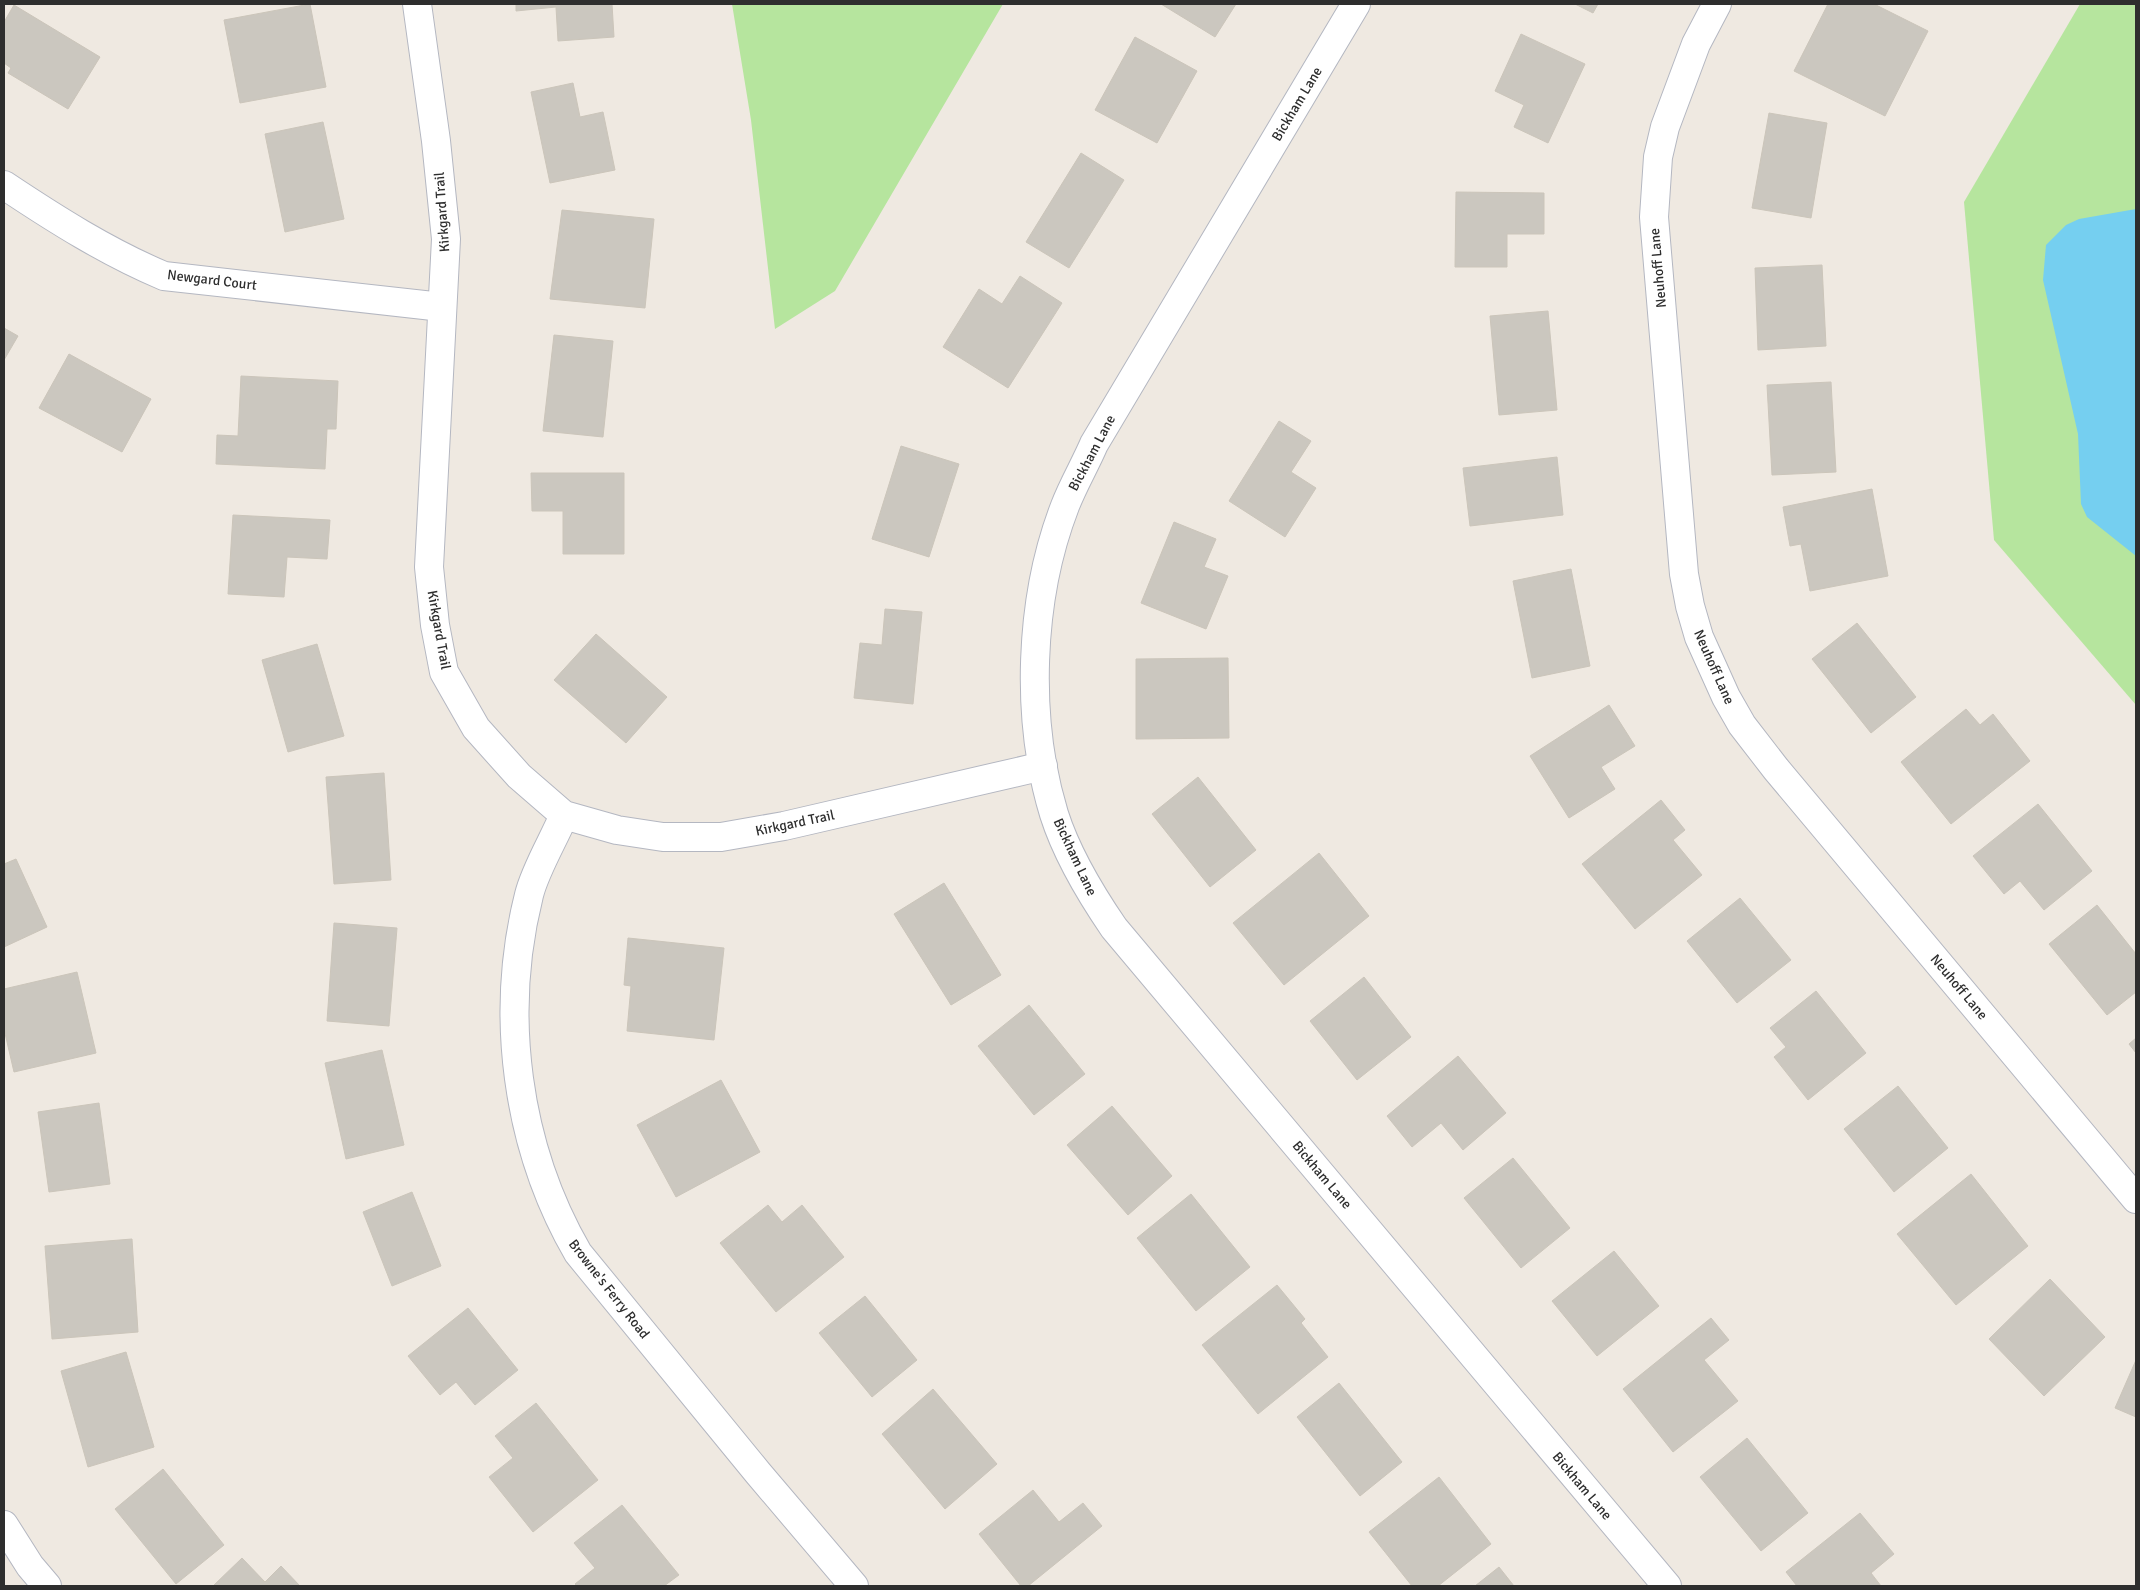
<svg xmlns="http://www.w3.org/2000/svg" width="2140" height="1590" viewBox="0 0 2140 1590" font-family="Signika,sans-serif">
	<rect width="100%" height="100%" fill="#efe9e1"/>
	<!-- green -->
	<g fill="#b6e59e">
		<polygon points="732,4 1003,4 835,291 775,329 751,120"/>
		<polygon points="2080,4 2136,4 2136,705 1994,540 1964,202"/>
	</g>
	<!-- water -->
	<polygon fill="#75cff0" points="2136,209 2136,556 2087,517 2081,504 2078,434 2043,280 2046,245 2066,225 2079,219"/>
	<!-- building -->
	<g fill="#cbc7bf" stroke="#cbc5ba">
		<polygon points="310,4 326,87 240,103 224,20"/>
		<polygon points="516,4 612,4 614,37 558,41 556,7 516,11"/>
		<polygon points="1161,4 1236,4 1215,37"/>
		<polygon points="1575,4 1598,4 1593,13"/>
		<polygon points="1828,4 1874,4 1928,31 1885,116 1794,71"/>
		<polygon points="14,5 100,57 68,109 8,73 11,68 4,63 4,22"/>
		<polygon points="1521,34 1585,64 1548,143 1514,127 1524,105 1495,91"/>
		<polygon points="1135,37 1197,71 1157,143 1095,110"/>
		<polygon points="573,83 580,117 603,112 615,170 550,183 531,92"/>
		<polygon points="1769,113 1827,123 1811,218 1752,208"/>
		<polygon points="323,122 344,219 285,232 265,134"/>
		<polygon points="1081,153 1124,180 1069,268 1026,242"/>
		<polygon points="1456,192 1544,193 1544,234 1507,234 1507,267 1455,267"/>
		<polygon points="562,210 654,219 645,308 550,299"/>
		<polygon points="1822,265 1826,346 1758,350 1755,268"/>
		<polygon points="1020,276 1062,303 1008,388 943,347 979,289 1002,304"/>
		<polygon points="1548,311 1557,410 1499,415 1490,316"/>
		<polygon points="4,328 18,336 4,360"/>
		<polygon points="554,335 613,341 603,437 543,431"/>
		<polygon points="69,354 151,399 122,452 39,408"/>
		<polygon points="241,376 338,381 336,429 327,429 325,469 216,464 217,435 238,436"/>
		<polygon points="1831,382 1836,472 1772,475 1767,385"/>
		<polygon points="1279,421 1311,441 1291,472 1316,488 1285,537 1229,501"/>
		<polygon points="901,446 959,464 929,557 872,539"/>
		<polygon points="1557,457 1563,515 1470,526 1463,468"/>
		<polygon points="531,473 624,473 624,554 563,554 563,511 532,511"/>
		<polygon points="1872,489 1888,576 1810,591 1801,544 1790,546 1783,507"/>
		<polygon points="233,515 330,520 327,559 287,557 284,597 228,594"/>
		<polygon points="1174,522 1216,539 1204,567 1228,576 1206,629 1141,603"/>
		<polygon points="1571,569 1590,666 1532,678 1513,581"/>
		<polygon points="885,609 922,612 913,704 854,698 860,643 882,645"/>
		<polygon points="1857,623 1916,697 1871,733 1812,659"/>
		<polygon points="596,634 667,697 626,743 554,680"/>
		<polygon points="317,644 344,736 288,752 262,660"/>
		<polygon points="1228,658 1229,738 1136,739 1136,659"/>
		<polygon points="1609,705 1635,746 1601,767 1615,789 1569,818 1530,756"/>
		<polygon points="1966,709 1980,725 1993,714 2030,761 1951,824 1901,762"/>
		<polygon points="384,773 391,880 334,884 326,777"/>
		<polygon points="1198,777 1256,850 1210,887 1152,814"/>
		<polygon points="1661,800 1685,830 1673,840 1702,875 1635,929 1582,864"/>
		<polygon points="2038,804 2092,871 2044,910 2020,881 2004,894 1973,856"/>
		<polygon points="1319,853 1369,916 1284,985 1233,923"/>
		<polygon points="16,859 47,927 4,947 4,864"/>
		<polygon points="944,883 1001,975 951,1005 894,914"/>
		<polygon points="1740,898 1791,960 1737,1003 1687,941"/>
		<polygon points="2097,905 2136,954 2136,992 2107,1015 2049,944"/>
		<polygon points="334,923 397,928 389,1026 327,1021"/>
		<polygon points="628,938 724,948 714,1040 627,1031 631,986 624,985"/>
		<polygon points="77,972 96,1053 14,1072 4,1029 4,989"/>
		<polygon points="1364,977 1411,1037 1357,1080 1310,1021"/>
		<polygon points="1816,991 1866,1053 1808,1100 1774,1057 1786,1047 1770,1028"/>
		<polygon points="1029,1005 1085,1074 1034,1115 978,1046"/>
		<polygon points="2136,1038 2136,1053 2129,1044"/>
		<polygon points="382,1050 404,1145 346,1159 325,1063"/>
		<polygon points="1458,1056 1506,1113 1463,1150 1441,1123 1412,1147 1387,1116"/>
		<polygon points="721,1080 760,1152 676,1197 637,1125"/>
		<polygon points="1898,1086 1948,1148 1894,1192 1844,1129"/>
		<polygon points="99,1103 110,1184 49,1192 38,1112"/>
		<polygon points="1112,1106 1172,1176 1128,1215 1067,1145"/>
		<polygon points="1513,1158 1570,1228 1521,1268 1464,1198"/>
		<polygon points="1971,1174 2028,1246 1956,1305 1897,1234"/>
		<polygon points="412,1192 441,1266 392,1286 363,1212"/>
		<polygon points="1191,1194 1250,1267 1196,1311 1137,1238"/>
		<polygon points="768,1205 782,1222 802,1205 844,1257 776,1312 720,1243"/>
		<polygon points="132,1239 138,1332 52,1339 45,1246"/>
		<polygon points="1614,1251 1659,1306 1597,1356 1552,1301"/>
		<polygon points="2050,1279 2105,1337 2044,1396 1989,1339"/>
		<polygon points="1277,1285 1305,1319 1301,1323 1328,1357 1258,1414 1202,1345"/>
		<polygon points="865,1296 917,1360 872,1397 819,1333"/>
		<polygon points="468,1308 518,1370 475,1405 456,1382 440,1395 408,1356"/>
		<polygon points="1711,1318 1729,1340 1704,1360 1738,1401 1673,1452 1623,1389"/>
		<polygon points="126,1352 154,1447 88,1467 61,1371"/>
		<polygon points="2136,1360 2136,1417 2115,1408"/>
		<polygon points="1339,1383 1402,1462 1360,1496 1297,1417"/>
		<polygon points="933,1389 997,1464 945,1509 882,1434"/>
		<polygon points="536,1403 598,1480 533,1532 489,1477 513,1458 495,1436"/>
		<polygon points="1747,1438 1808,1513 1761,1551 1700,1477"/>
		<polygon points="163,1469 224,1545 176,1584 115,1509"/>
		<polygon points="1439,1477 1491,1544 1438,1586 1412,1586 1369,1532"/>
		<polygon points="1033,1490 1059,1522 1083,1503 1102,1526 1028,1586 1021,1586 979,1534"/>
		<polygon points="622,1505 679,1575 664,1586 577,1586 575,1584 595,1568 574,1543"/>
		<polygon points="1860,1513 1894,1554 1871,1573 1881,1586 1797,1586 1786,1572"/>
		<polygon points="242,1558 265,1582 281,1566 300,1586 213,1586"/>
		<polygon points="1499,1567 1514,1586 1475,1586"/>
	</g>
	<g fill="none" stroke-linecap="round" stroke-linejoin="round">
		<!-- minor casing -->
		<g stroke="#b4b7c1" stroke-width="30">
			<g id="minor">
				<polyline points="417,4 436,141 446,239 429,567 435,625 444,672 476,728 519,776 564,815 617,830 663,837 721,837 784,826 1043,766"/>
				<path d="M1356,4L1094,444C1085,465 1073,485 1065,506C1029,599 1025,719 1054,814C1067,855 1090,893 1114,928L1667,1586"/>
				<polyline points="1717,4 1696,44 1665,127 1658,157 1654,217 1684,574 1690,606 1699,637 1726,697 1742,725 1776,769 2136,1199"/>
				<path d="M4,185C55,219 107,252 164,276L442,307"/>
				<path d="M564,815C554,839 535,870 529,895C499,1014 516,1146 578,1253L758,1473L854,1586"/>
				<polyline points="4,1525 30,1566 47,1586"/>
			</g>
		</g>
		<!-- minor -->
		<use href="#minor" stroke="#fff" stroke-width="28"/>
	</g>
	<g text-anchor="middle" dominant-baseline="central" stroke-width="4" stroke-linejoin="round" paint-order="stroke">
		<!-- street labels -->
		<g font-size="14" fill="#2e2e2e" stroke="#fff">
			<text transform="translate(1297 104) rotate(-59)">Bickham Lane</text>
			<text transform="translate(442 212) rotate(-94)">Kirkgard Trail</text>
			<text transform="translate(1658 268) rotate(-95)">Neuhoff Lane</text>
			<text transform="translate(212 280) rotate(7)">Newgard Court</text>
			<text transform="translate(1092 453) rotate(-62)">Bickham Lane</text>
			<text transform="translate(439 630) rotate(80)">Kirkgard Trail</text>
			<text transform="translate(1714 667) rotate(66)">Neuhoff Lane</text>
			<text transform="translate(795 823) rotate(-12)">Kirkgard Trail</text>
			<text transform="translate(1075 857) rotate(65)">Bickham Lane</text>
			<text transform="translate(1959 987) rotate(50)">Neuhoff Lane</text>
			<text transform="translate(1322 1175) rotate(50)">Bickham Lane</text>
			<text transform="translate(609 1289) rotate(52)">Browne's Ferry Road</text>
			<text transform="translate(1582 1486) rotate(50)">Bickham Lane</text>
		</g>
	</g>
	<!-- border -->
	<rect width="2140" height="1590" fill="none" stroke="#2e2e2e" stroke-width="10"/>
</svg>
